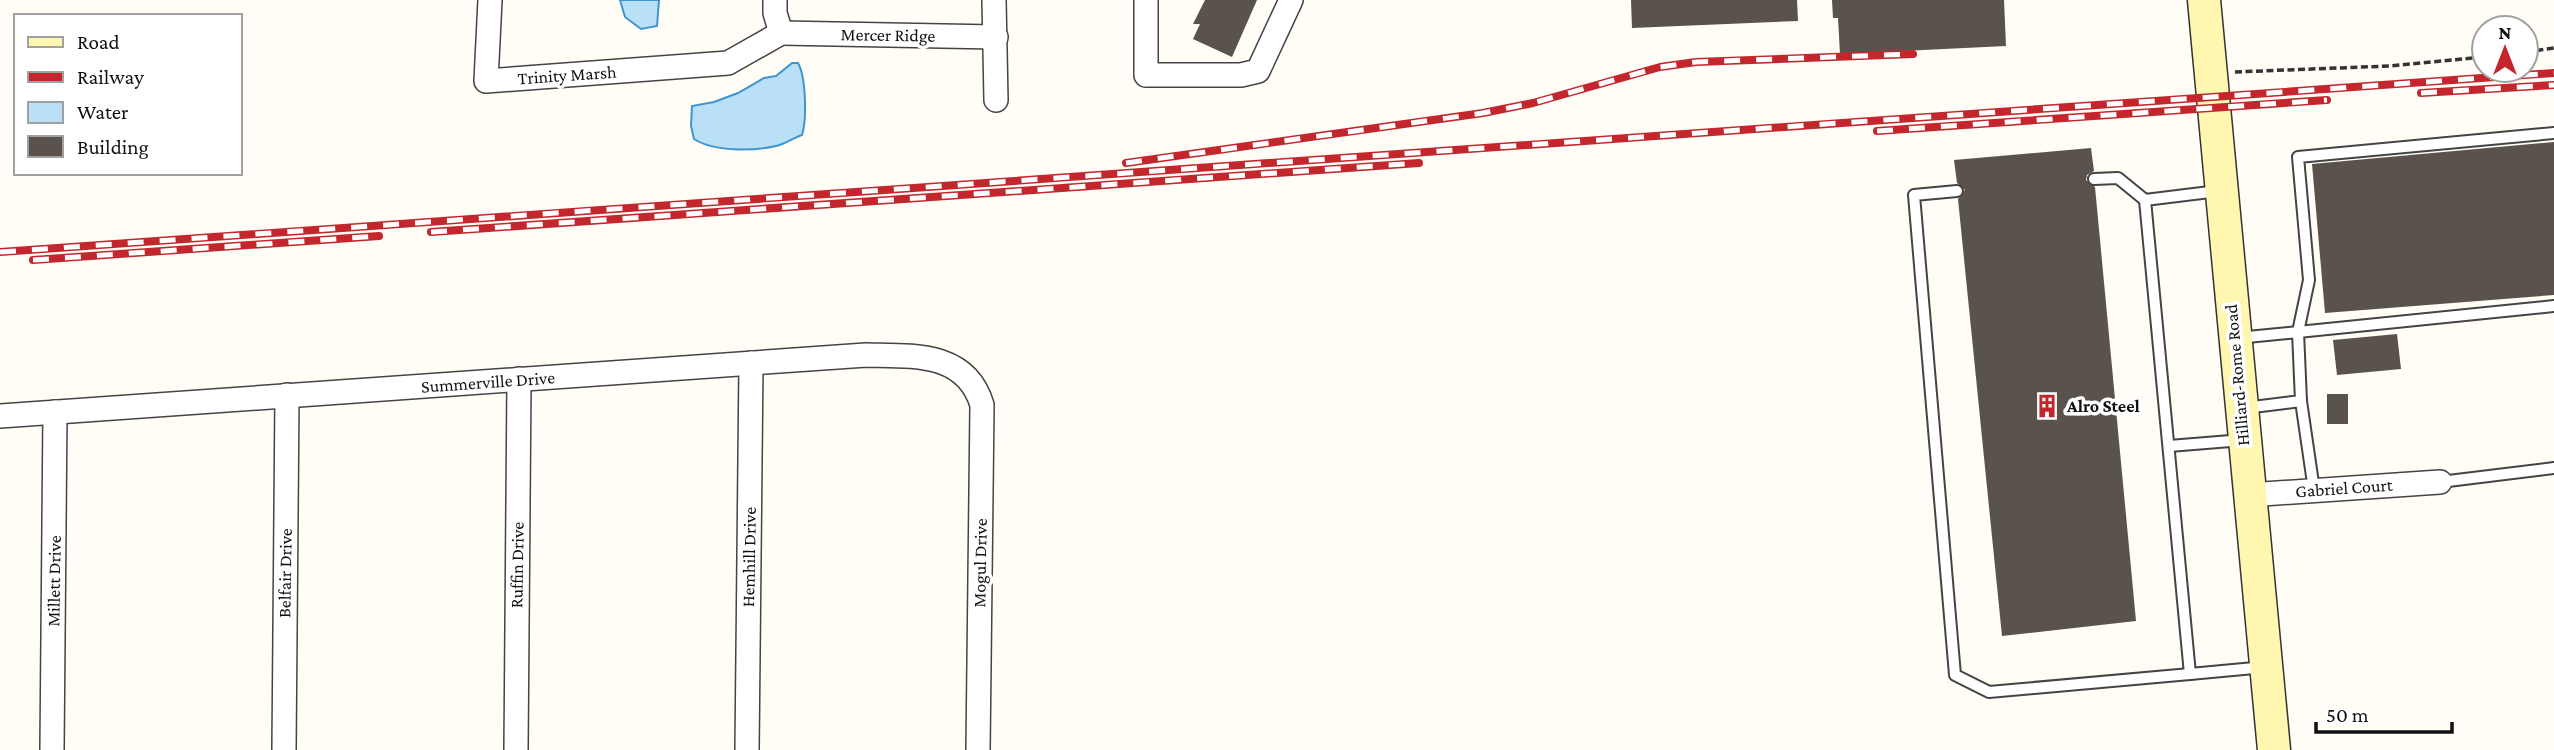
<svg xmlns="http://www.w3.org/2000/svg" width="2554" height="750" viewBox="0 0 2554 750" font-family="'Crimson Pro',serif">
	<rect width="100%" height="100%" fill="#fffdf5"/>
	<!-- water -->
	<g fill="#b9e0f7" stroke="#3f96cf" stroke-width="2">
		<polygon points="620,0 659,0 657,26 641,29 625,17"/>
		<path d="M792,63H798C806,77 807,119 802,135C793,138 785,144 776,146C754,151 714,152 694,139L691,126L692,106L714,102L738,93L764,78L776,76Z"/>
	</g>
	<!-- building -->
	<g fill="#5a524d">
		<polygon points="1205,0 1257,0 1232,57 1193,39 1200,24 1193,24"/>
		<polygon points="1631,0 1797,0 1798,21 1632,28"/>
		<polygon points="1832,0 2004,0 2006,46 1840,54 1838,18 1833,18"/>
		<polygon points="2554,142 2554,295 2325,313 2312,164"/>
		<polygon points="2091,148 2094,171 2087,175 2086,180 2095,187 2136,621 2002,636 1958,199 1965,190 1957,183 1954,160"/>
		<polygon points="2397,334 2401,369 2337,375 2333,340"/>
		<rect x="2327" y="394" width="21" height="30"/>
	</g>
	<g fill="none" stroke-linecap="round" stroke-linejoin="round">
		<!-- lane casing -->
		<g stroke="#444" stroke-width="14">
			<g id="lane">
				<polyline points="2554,133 2298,157 2309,280 2298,332 2554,306"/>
				<polyline points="2094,179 2118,178 2145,200"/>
				<polyline points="1957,191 1914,195 1955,675 1989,692 2190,674"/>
				<polyline points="2218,191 2145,200 2190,674 2265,667"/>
				<polyline points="2237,338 2298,332 2301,401 2245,408"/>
				<polyline points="2301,401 2314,490"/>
				<polyline points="2169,446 2243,440"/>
				<polyline points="2440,482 2554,468"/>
			</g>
		</g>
		<!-- street casing -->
		<g stroke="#444" stroke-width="26">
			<g id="street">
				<polyline points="490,0 486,81 728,63 781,33 775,13 775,0"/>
				<polyline points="994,0 996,100"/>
				<polyline points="1146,0 1146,75 1241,75 1258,71 1291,0"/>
				<polyline points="781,33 996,37"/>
				<path d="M0,416L866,355C912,356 966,351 982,405L978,750"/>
				<polyline points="2248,495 2440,482"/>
				<polyline points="52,750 55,412"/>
				<polyline points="284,750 287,395"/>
				<polyline points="516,750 519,379"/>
				<polyline points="747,750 751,363"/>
			</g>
		</g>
		<!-- secondary casing -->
		<g stroke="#333" stroke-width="35">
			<polyline id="secondary" points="2204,0 2274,750"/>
		</g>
		<!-- path -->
		<g stroke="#333" stroke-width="3.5" stroke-dasharray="7 3.5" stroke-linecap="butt">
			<polyline points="2526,52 2554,48"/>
			<polyline points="2235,72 2389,66 2484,57"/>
		</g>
		<!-- lane -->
		<use href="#lane" stroke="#fff" stroke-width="10"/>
		<!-- street -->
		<use href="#street" stroke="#fff" stroke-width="23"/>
		<!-- secondary -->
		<use href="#secondary" stroke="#fff6b0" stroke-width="32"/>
		<!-- rail casing -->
		<g stroke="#c4262e" stroke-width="8">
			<g id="rail">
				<polyline points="2421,93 2554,85"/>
				<polyline points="1877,131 2327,100"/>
				<polyline points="1126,163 1483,113 1533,103 1660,67 1696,62 1913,54"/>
				<polyline points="431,232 1419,163"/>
				<polyline points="0,252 2554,73"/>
				<polyline points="33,260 379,236"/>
			</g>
		</g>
		<!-- rail -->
		<use href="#rail" stroke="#fff" stroke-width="5" stroke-dasharray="16" stroke-linecap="butt"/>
	</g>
	<!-- icons -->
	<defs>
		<g id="building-bare" transform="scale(1.89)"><path d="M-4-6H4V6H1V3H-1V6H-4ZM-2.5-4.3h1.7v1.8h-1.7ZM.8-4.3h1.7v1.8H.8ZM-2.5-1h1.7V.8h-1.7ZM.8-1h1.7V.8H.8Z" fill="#c4262e" stroke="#fff" stroke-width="2.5" paint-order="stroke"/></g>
	</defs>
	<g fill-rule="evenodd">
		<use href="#building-bare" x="2047" y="406"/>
	</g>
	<g text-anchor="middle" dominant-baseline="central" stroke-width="7" stroke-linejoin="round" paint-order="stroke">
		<!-- street labels -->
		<g font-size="18" fill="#111" stroke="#fff">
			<text transform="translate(888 35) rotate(1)">Mercer Ridge</text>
			<text transform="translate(567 75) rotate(-4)">Trinity Marsh</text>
			<text transform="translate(2237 375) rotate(-95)">Hilliard-Rome Road</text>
			<text transform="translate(488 382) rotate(-4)">Summerville Drive</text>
			<text transform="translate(2344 488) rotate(-4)">Gabriel Court</text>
			<text transform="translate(749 557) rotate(-89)">Hemhill Drive</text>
			<text transform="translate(980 563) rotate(-89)">Mogul Drive</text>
			<text transform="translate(517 565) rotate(-89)">Ruffin Drive</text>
			<text transform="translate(285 573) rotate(-89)">Belfair Drive</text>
			<text transform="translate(54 581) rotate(-89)">Millett Drive</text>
		</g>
		<!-- poi labels -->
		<g font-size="18" font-weight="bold" fill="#111" stroke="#fff" text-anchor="start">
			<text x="2067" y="406">Alro Steel</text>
		</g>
	</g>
	<!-- legend -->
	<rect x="14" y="14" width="228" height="161" fill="#ffffff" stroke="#a0a0a0" stroke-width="2"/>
	<rect x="28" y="37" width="35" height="10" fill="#fff6b0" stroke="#a0a0a0" stroke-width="2"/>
	<text x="77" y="49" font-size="21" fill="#111111">Road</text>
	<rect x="28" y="72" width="35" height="10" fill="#c4262e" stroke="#a0a0a0" stroke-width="2"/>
	<text x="77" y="84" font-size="21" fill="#111111">Railway</text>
	<rect x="28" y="102" width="35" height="21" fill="#b9e0f7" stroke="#a0a0a0" stroke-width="2"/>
	<text x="77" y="119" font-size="21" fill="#111111">Water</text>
	<rect x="28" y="136" width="35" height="21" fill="#5a524d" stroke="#a0a0a0" stroke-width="2"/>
	<text x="77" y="154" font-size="21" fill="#111111">Building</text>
	<!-- north arrow -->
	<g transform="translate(2505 49)"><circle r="33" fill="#ffffff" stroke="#a0a0a0" stroke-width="2"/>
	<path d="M0-5L12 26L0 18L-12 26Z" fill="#c4262e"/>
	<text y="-10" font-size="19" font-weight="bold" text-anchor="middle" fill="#111111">N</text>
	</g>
	<!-- scale -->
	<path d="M2316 722v10h136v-10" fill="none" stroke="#111111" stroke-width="3.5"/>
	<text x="2326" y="722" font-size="21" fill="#111111" stroke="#ffffff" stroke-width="5" paint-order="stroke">50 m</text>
</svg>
